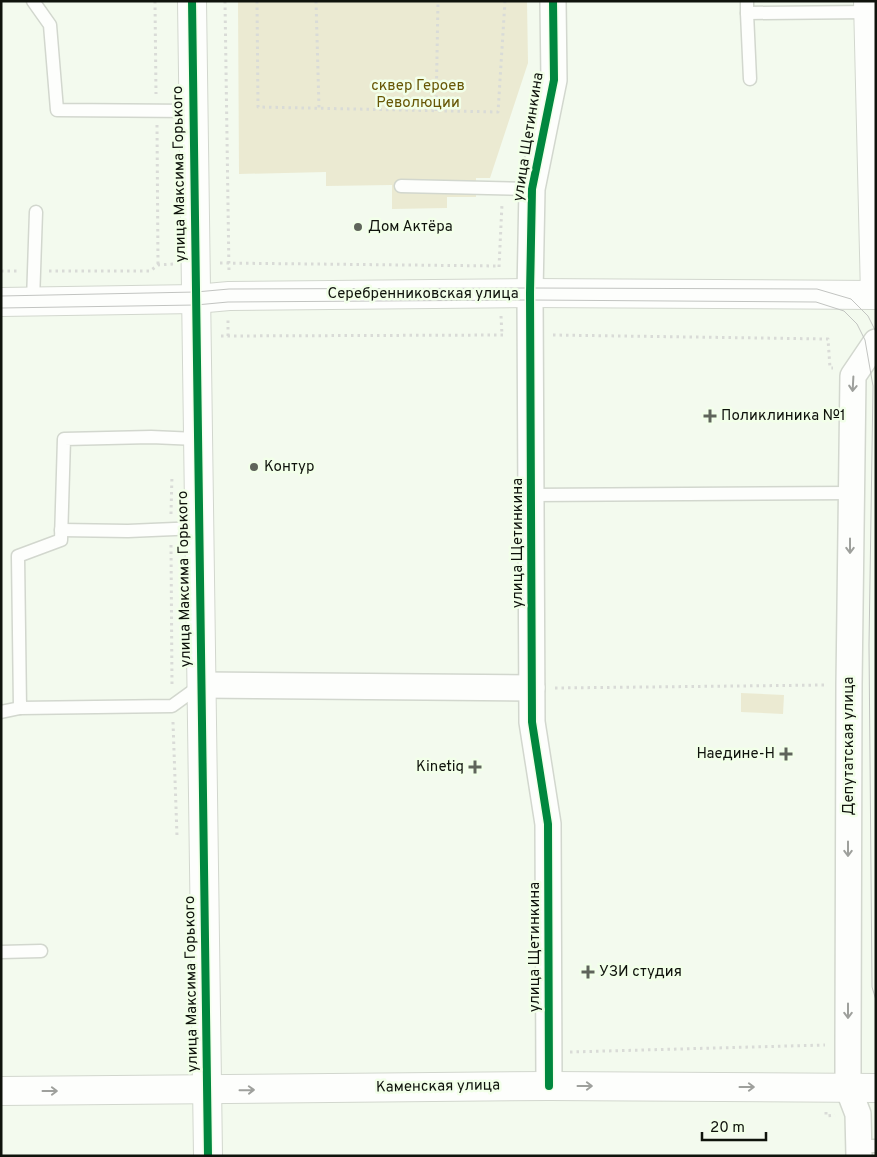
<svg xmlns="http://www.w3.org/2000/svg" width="877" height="1157" viewBox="0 0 877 1157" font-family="Overpass,sans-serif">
	<rect width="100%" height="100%" fill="#f3faee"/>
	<!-- green -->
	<g fill="#ebead2">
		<polygon points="238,1 527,1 528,63 490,178 476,178 476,197 447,197 447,208 392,209 392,185 326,186 326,172 239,174"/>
		<polygon points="741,693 784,695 783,714 741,712"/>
	</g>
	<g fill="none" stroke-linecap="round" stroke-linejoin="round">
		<!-- service casing -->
		<g stroke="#d2d7ce" stroke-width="15">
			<g id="service">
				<polyline points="33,1 50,25 57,110 193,111"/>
				<polyline points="747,1 747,13 869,12"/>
				<polyline points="747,13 750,79"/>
				<polyline points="401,186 532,189"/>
				<polyline points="33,301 36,212"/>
				<polyline points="197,439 151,437 64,439 61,540 18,556 20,708 172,706 201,685"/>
				<polyline points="531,495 851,493"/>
				<polyline points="61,530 128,531 198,528"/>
				<polyline points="1,712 20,708"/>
				<polyline points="1,952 41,951"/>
				<polyline points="860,1146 876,1146"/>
			</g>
		</g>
		<!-- minor casing -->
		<g stroke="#d2d7ce" stroke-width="28">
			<g id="minor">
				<polyline points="201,685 532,688"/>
				<polyline points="549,1086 548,824 532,722 530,293 532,189 554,80 553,1"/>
				<polyline points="859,1156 858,1114 848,1088 848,1047 849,685 853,376 876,342"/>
			</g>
		</g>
		<!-- tertiary casing -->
		<g stroke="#d2d7ce" stroke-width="30">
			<g id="tertiary">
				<polyline points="192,1 208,1156"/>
				<polyline points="1,302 196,299 229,296 530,293 875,295 868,1"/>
				<polyline points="1,1091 549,1086 876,1088"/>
			</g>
		</g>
		<!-- path -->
		<g stroke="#d9dbd7" stroke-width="3" stroke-dasharray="2.5 4" stroke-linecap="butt">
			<polyline points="155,1 156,94"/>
			<polyline points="225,1 229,273"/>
			<polyline points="257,1 258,107 498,112 505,1"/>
			<polyline points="316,1 319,108"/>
			<polyline points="436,111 438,1"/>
			<polyline points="157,125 158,265"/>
			<polyline points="220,263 499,266"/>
			<polyline points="499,267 502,204"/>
			<polyline points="1,271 18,271"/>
			<polyline points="49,271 150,271 158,265 173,264"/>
			<polyline points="501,316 502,335"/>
			<polyline points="553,335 828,339 830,368 833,368"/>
			<polyline points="221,336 507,335"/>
			<polyline points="228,336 228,319"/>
			<polyline points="171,514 172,475"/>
			<polyline points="171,545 172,686"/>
			<polyline points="555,688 826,685"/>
			<polyline points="173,722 177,836"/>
			<polyline points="570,1052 825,1045"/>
			<polyline points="826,1112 826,1116 835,1115"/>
		</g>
		<!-- service -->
		<use href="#service" stroke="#fdfefc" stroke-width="12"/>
		<!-- minor -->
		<use href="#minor" stroke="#fdfefc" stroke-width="25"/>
		<!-- tertiary -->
		<use href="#tertiary" stroke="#fdfefc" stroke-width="28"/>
		<!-- tram -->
		<g stroke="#c2c4c1" stroke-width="1">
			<polyline points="1,296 196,292 229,289 530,288 817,289 851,299 868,316 876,332"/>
			<polyline points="1,308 196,305 228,302 530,300 816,302 844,311 857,324 865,340 873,386 869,645 872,987 876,1000"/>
		</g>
		<!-- cycleway casing -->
		<g stroke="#f2ffe9" stroke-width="11">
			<g id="cycleway">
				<polyline points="192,1 208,1156"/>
				<polyline points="549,1086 548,824 532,722 530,293 532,189 554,80 553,1"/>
			</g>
		</g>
		<!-- cycleway -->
		<use href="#cycleway" stroke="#00873e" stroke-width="8"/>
	</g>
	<!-- one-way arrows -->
	<defs><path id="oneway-shaft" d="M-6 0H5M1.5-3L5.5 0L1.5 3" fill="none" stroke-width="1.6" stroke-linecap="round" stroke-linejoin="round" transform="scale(1.25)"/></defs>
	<g stroke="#9ea09c">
		<use href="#oneway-shaft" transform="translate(853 384) rotate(93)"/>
		<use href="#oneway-shaft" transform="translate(850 546) rotate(90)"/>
		<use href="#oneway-shaft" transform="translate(848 849) rotate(90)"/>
		<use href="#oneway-shaft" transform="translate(848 1011) rotate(90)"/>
		<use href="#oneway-shaft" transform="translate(585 1086)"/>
		<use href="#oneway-shaft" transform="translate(747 1087)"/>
		<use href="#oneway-shaft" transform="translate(247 1090) rotate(-1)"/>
		<use href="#oneway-shaft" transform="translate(50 1091)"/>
	</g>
	<!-- markers -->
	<g fill="#5f645b" stroke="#f2ffe9" stroke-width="2">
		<circle cx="358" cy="227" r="5"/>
		<path d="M707.5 408.5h5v5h5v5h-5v5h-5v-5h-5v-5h5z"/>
		<circle cx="254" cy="467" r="5"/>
		<path d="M783.5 746.5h5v5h5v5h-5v5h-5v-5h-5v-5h5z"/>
		<path d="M472.5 759.5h5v5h5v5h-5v5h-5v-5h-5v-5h5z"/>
		<path d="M585.5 964.5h5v5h5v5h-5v5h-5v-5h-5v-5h5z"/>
	</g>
	<g text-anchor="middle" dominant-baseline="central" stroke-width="5" stroke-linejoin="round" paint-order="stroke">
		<!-- park labels -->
		<g font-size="15" fill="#675604" stroke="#f2ffe9">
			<text x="418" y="86">сквер Героев<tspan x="418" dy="17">Революции</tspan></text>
		</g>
		<!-- street labels -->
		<g font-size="15" fill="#0f130c" stroke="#f2ffe9">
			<text transform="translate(529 137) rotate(-81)">улица Щетинкина</text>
			<text transform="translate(180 174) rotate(-91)">улица Максима Горького</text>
			<text x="423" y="294">Серебренниковская улица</text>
			<text transform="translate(518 543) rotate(-90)">улица Щетинкина</text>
			<text transform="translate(185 579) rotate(-91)">улица Максима Горького</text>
			<text transform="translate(849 746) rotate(-90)">Депутатская улица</text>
			<text transform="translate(535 947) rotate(-90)">улица Щетинкина</text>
			<text transform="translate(192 984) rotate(-91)">улица Максима Горького</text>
			<text transform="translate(438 1087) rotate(-1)">Каменская улица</text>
		</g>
		<!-- poi labels -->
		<g font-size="15" fill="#0f130c" stroke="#f2ffe9" text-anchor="start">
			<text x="368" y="227">Дом Актёра</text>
			<text x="721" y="416">Поликлиника №1</text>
			<text x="264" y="467">Контур</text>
			<text x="775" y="754" text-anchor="end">Наедине-Н</text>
			<text x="464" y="767" text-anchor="end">Kinetiq</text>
			<text x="599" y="972">УЗИ студия</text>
		</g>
	</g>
	<!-- border -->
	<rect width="877" height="1157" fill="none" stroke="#0f130c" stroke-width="5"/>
	<!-- scale -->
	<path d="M702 1132v8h64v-8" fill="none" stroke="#0f130c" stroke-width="2.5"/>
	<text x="710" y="1132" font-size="15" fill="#0f130c" stroke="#f2ffe9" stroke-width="4" paint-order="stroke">20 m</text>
</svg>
